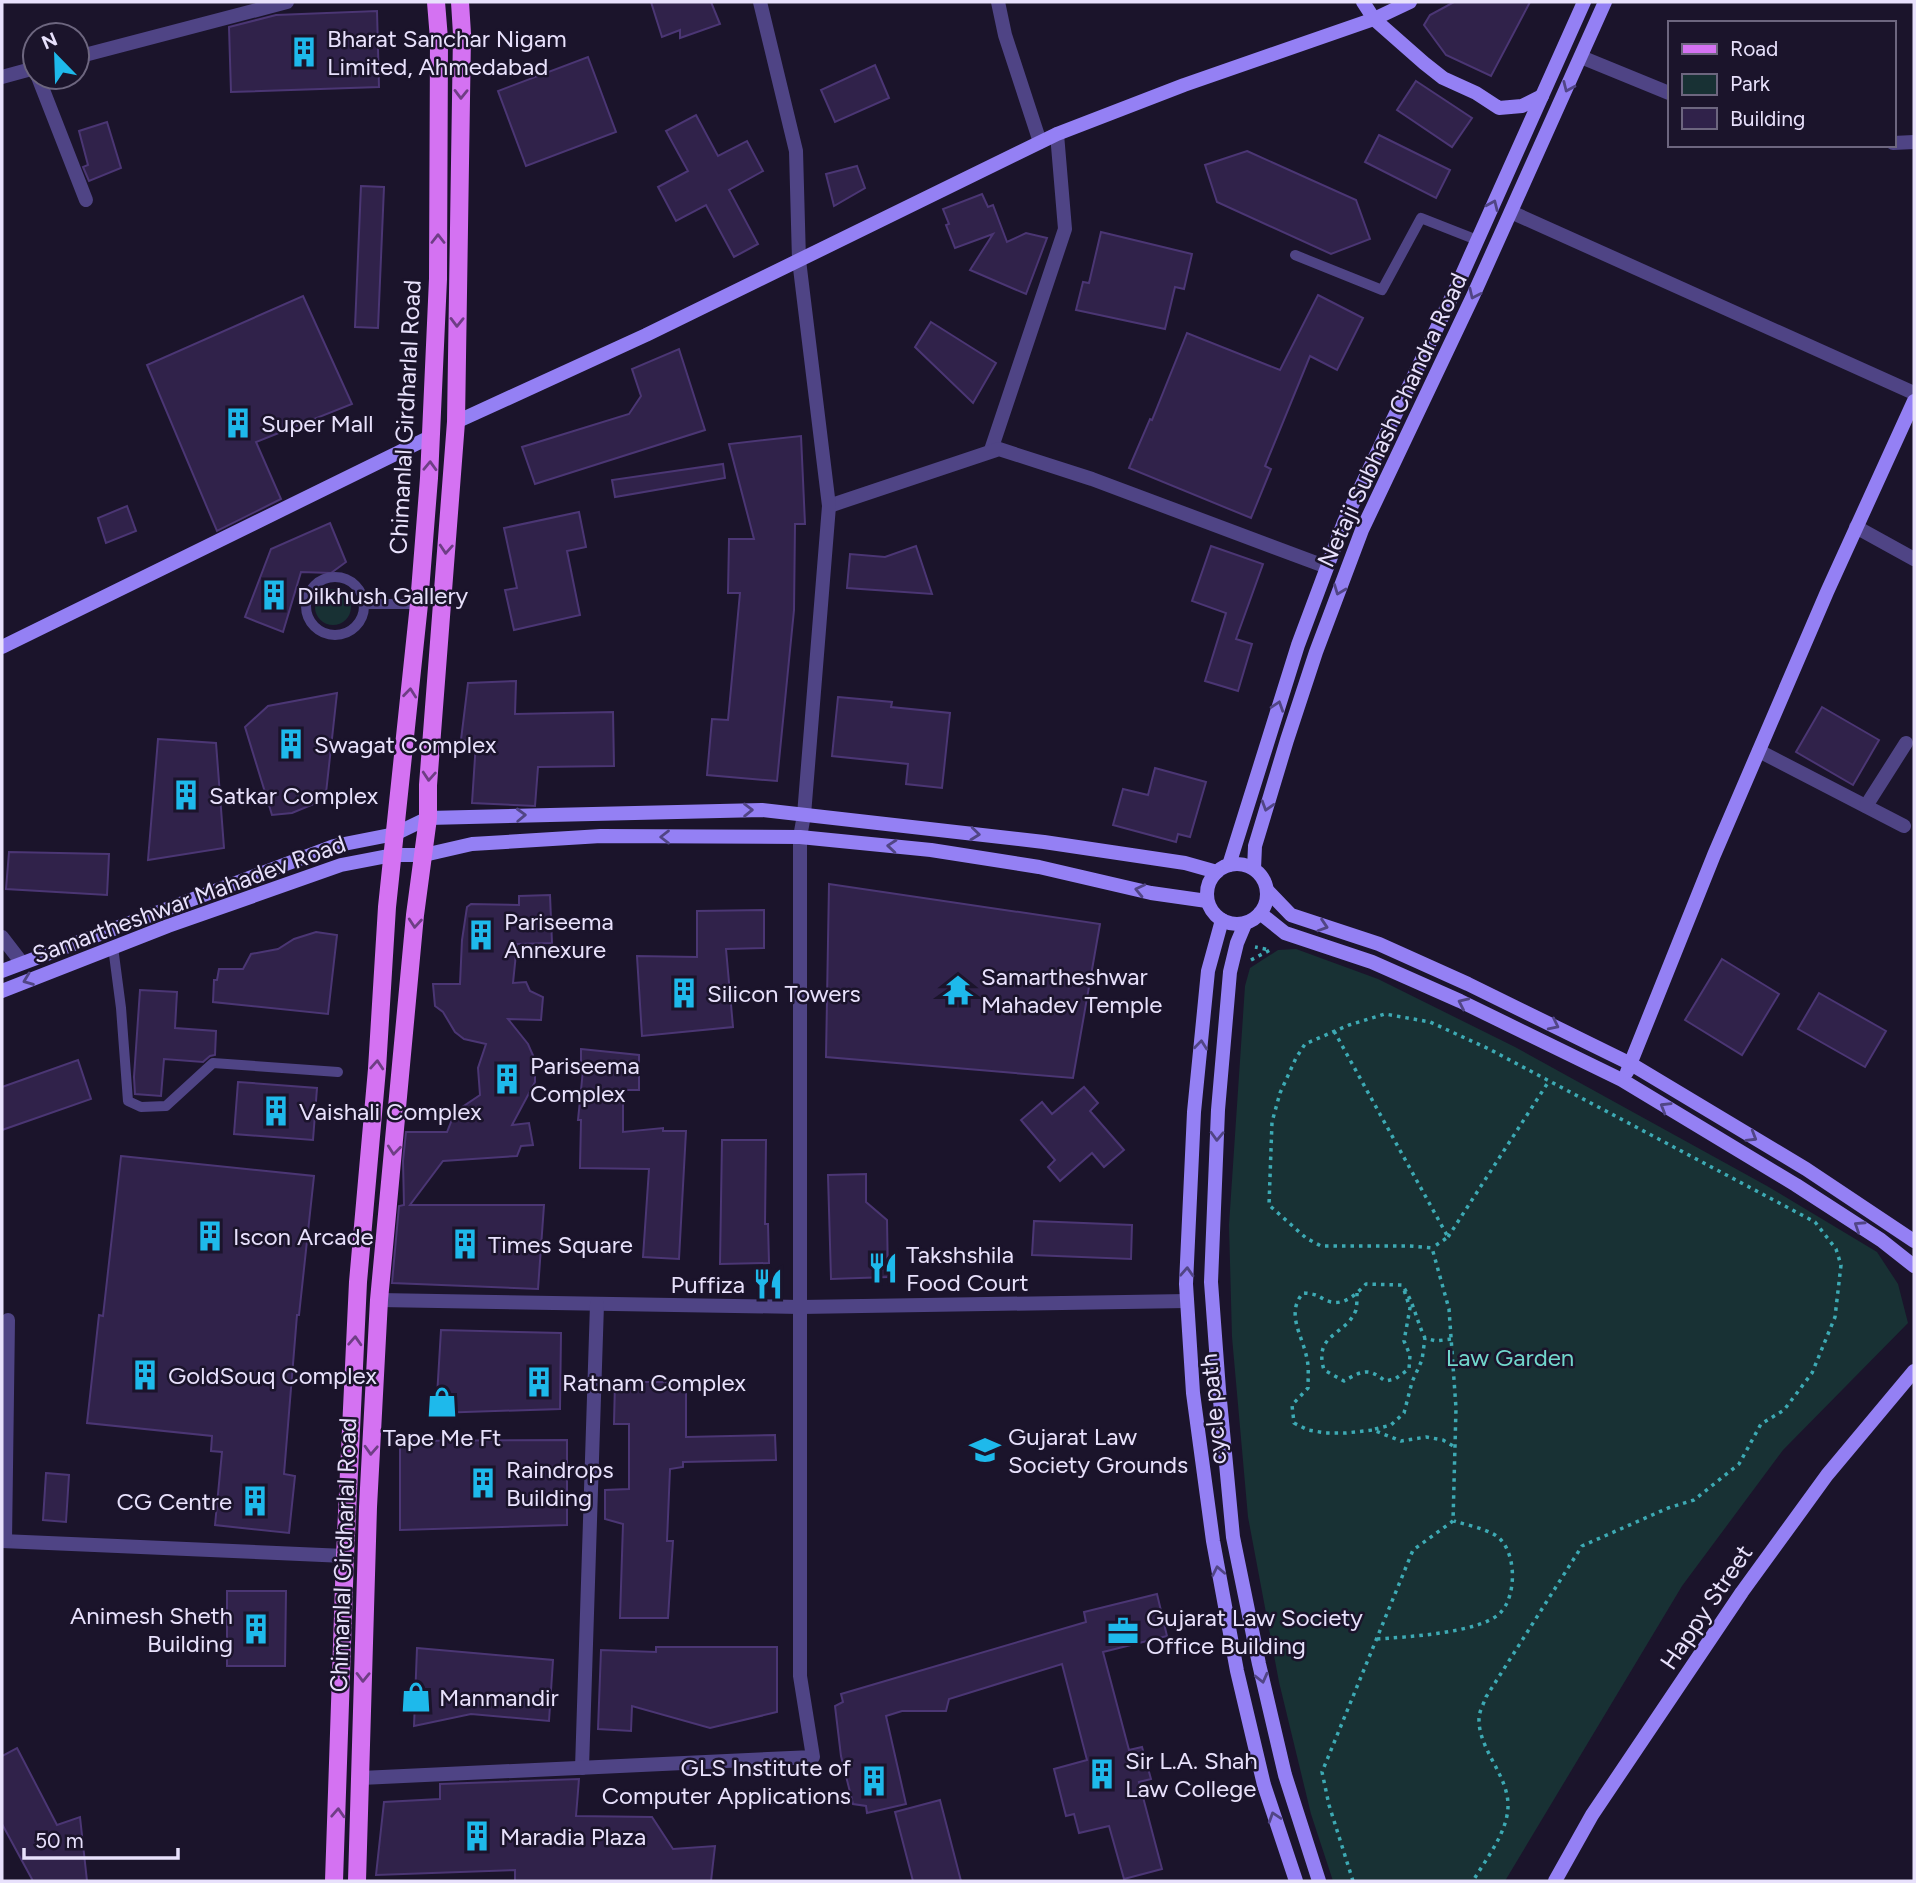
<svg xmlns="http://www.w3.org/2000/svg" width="1916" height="1883" viewBox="0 0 1916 1883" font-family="Figtree,sans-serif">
	<rect width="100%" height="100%" fill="#1b142b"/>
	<!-- green -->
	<g fill="#183134">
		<circle cx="333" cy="607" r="18"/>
		<polygon points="1296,949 1378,979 1515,1047 1767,1186 1877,1252 1898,1284 1908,1323 1783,1450 1682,1586 1505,1881 1333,1881 1311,1814 1279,1682 1248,1517 1232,1337 1229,1225 1245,986 1250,968 1278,950"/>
	</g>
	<!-- building -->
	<g fill="#30224a" stroke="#4b3674" stroke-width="2">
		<polygon points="651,2 711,2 720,24 680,38 680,30 662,37"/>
		<polygon points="1454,2 1530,2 1491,76 1446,55 1424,25 1430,15"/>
		<polygon points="377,11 379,87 231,92 229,27 276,15"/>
		<polygon points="588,57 616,132 526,166 498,91"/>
		<polygon points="875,65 889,98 835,122 821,90"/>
		<polygon points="1416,81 1472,118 1452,147 1397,110"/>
		<polygon points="696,115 718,156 747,141 763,171 729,190 758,244 734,257 706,205 676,221 658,187 688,171 666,131"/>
		<polygon points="107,122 121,168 89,181 83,167 88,165 79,131"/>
		<polygon points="1379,135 1450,170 1436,198 1365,162"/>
		<polygon points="1247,151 1356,200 1370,239 1331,254 1217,202 1205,165"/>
		<polygon points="857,166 865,188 834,206 826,174"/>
		<polygon points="361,186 384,187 378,328 355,327"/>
		<polygon points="982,194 988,207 993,205 1007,242 1026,233 1047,238 1026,294 970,270 993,234 955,248 946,225 949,224 943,209"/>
		<polygon points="1101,232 1192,254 1184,289 1175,287 1165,329 1076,310 1083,282 1089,283"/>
		<polygon points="1318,295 1363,318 1337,370 1310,356 1265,466 1271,469 1251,518 1129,468 1150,419 1152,420 1187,333 1280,370"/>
		<polygon points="303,296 352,404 256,442 281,499 217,531 147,365"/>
		<polygon points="931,322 996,363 973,403 915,347"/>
		<polygon points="679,349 705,430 535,484 522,447 629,414 641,396 632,369"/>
		<polygon points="801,436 805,524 795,524 794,610 777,781 707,775 712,719 728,720 740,593 728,593 729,539 754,539 729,444"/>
		<polygon points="723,464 725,478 615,497 612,480"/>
		<polygon points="127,506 136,531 106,543 98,518"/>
		<polygon points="579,512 586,547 567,551 580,615 514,630 505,590 517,588 504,528"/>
		<polygon points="330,523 346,562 331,573 301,572 283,632 245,617 271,549"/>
		<polygon points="916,546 932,594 847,588 850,554 885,557"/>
		<polygon points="1211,546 1263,564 1236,639 1252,644 1238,691 1205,681 1226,613 1192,601"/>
		<polygon points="516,681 515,714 613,712 614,766 538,767 535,806 472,803 476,742 461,740 468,683"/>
		<polygon points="337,693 326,793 314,804 292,813 272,815 245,727 268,706"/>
		<polygon points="838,697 892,702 891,707 950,713 942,788 906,784 908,764 832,756"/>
		<polygon points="1822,707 1879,740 1853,785 1796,752"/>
		<polygon points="158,739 216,743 224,848 148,860"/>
		<polygon points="1155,768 1206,782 1190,837 1178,834 1176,842 1113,825 1123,789 1148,795"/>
		<polygon points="9,852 109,854 107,895 6,889"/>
		<polygon points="829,884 1100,924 1073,1078 826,1057"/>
		<polygon points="550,895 552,943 517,944 513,983 526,982 530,991 543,997 541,1020 508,1019 528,1044 535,1060 535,1082 512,1125 529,1123 533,1145 521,1146 517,1156 443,1161 410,1205 544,1205 538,1289 392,1283 399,1206 404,1205 403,1161 406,1132 447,1132 455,1112 480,1095 478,1068 486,1044 464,1039 455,1032 443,1012 435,1006 433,984 460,984 462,940 467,907 471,904 519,905 519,896"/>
		<polygon points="764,910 764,948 726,949 733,1027 642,1036 637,956 697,957 697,911"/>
		<polygon points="316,932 337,935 328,1014 213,1002 214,980 217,980 219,969 243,969 251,954 278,949 294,939"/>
		<polygon points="1722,959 1779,994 1742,1055 1685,1020"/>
		<polygon points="140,990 177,992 175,1028 216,1031 215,1055 210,1056 203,1062 164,1059 161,1096 135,1094 134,1077"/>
		<polygon points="1819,993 1886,1031 1865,1067 1798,1029"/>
		<polygon points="581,1049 639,1055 639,1090 623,1090 623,1132 663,1128 663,1131 686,1131 679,1259 643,1257 649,1169 580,1168 581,1120 578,1120 583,1070 581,1071"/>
		<polygon points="78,1060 91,1099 2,1130 2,1087"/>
		<polygon points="238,1082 317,1088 313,1140 234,1134"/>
		<polygon points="1084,1087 1098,1103 1090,1111 1124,1150 1104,1167 1092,1153 1060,1181 1048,1167 1055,1160 1021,1120 1042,1102 1052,1114"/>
		<polygon points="722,1140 766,1140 765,1224 768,1224 769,1263 720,1264"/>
		<polygon points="121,1156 314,1176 299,1315 297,1315 284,1474 295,1476 289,1533 215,1525 222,1452 211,1451 212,1436 87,1423 99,1315 103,1316"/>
		<polygon points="866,1174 866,1202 887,1220 888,1277 831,1279 828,1175"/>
		<polygon points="1034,1221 1132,1225 1131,1259 1032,1255"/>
		<polygon points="441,1330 561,1333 560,1409 436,1413"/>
		<polygon points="615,1382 686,1382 686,1437 775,1435 776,1460 683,1462 683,1467 670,1469 667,1541 673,1541 668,1618 620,1618 623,1524 605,1519 605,1490 629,1489 629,1424 614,1424"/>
		<polygon points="567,1440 567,1525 400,1530 400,1441"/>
		<polygon points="46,1473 69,1475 66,1522 43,1520"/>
		<polygon points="227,1591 286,1591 285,1666 227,1666"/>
		<polygon points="1157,1594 1167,1636 1103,1652 1129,1750 1142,1747 1151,1779 1139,1782 1162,1869 1124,1879 1109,1826 1079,1833 1074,1814 1066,1816 1054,1769 1087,1760 1062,1664 949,1699 946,1711 902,1711 886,1716 906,1804 867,1813 866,1806 853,1804 841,1756 835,1706 843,1702 841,1694 1086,1622 1084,1612"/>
		<polygon points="656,1647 777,1647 777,1712 710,1728 632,1706 631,1731 598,1729 601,1650 656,1652"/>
		<polygon points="417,1648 553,1660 549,1721 471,1714 414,1726"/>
		<polygon points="17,1748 57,1825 80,1817 87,1881 33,1881 2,1824 2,1756"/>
		<polygon points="579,1779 576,1816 652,1817 673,1849 715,1846 711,1881 515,1881 515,1870 376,1875 384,1802 440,1799 440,1784"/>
		<polygon points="940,1800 961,1881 913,1881 895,1812"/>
	</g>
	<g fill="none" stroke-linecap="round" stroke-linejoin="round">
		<!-- path -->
		<g stroke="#3daab4" stroke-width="3.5" stroke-dasharray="3.5 5" stroke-linecap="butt">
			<polyline points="1251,960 1270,950 1255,947"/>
			<polyline points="1334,1031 1448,1237 1432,1248"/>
			<polyline points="1448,1237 1549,1081"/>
			<path d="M1357,1293C1357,1298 1357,1305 1356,1310C1346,1336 1313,1333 1324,1370L1344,1381C1362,1371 1368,1367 1385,1381L1395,1379L1409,1369L1410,1355L1404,1341L1410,1308L1403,1287"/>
			<path d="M1451,1339L1436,1341L1425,1338C1416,1320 1414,1302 1402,1285L1366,1284C1357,1293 1346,1305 1331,1302C1318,1298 1321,1294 1303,1293C1285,1314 1303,1336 1307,1359C1309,1368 1308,1378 1308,1388L1292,1405L1294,1423L1308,1430L1326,1433H1346L1373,1430L1401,1441L1426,1437L1443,1440L1455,1447"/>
			<polyline points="1375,1429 1391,1425 1404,1413 1412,1382 1422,1360 1425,1338"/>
			<path d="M1377,1639C1406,1637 1478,1633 1499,1614C1518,1597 1517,1548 1495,1535C1483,1528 1467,1525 1454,1521"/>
			<path d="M1353,1881L1329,1805L1322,1772L1413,1550L1453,1521L1456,1408L1449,1309L1432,1248L1410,1246H1321L1306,1238L1269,1205L1272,1122L1280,1093L1296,1058L1305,1044L1349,1025L1385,1014L1430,1022L1489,1049L1815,1222L1836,1249L1841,1265L1835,1317L1812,1373L1784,1410L1761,1424L1739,1464L1694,1500L1668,1508L1582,1546L1486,1697C1484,1703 1479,1712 1479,1718C1478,1750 1509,1775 1508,1807C1507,1833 1486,1859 1473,1881"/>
		</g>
		<!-- lane -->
		<g stroke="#4f4485" stroke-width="10">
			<polyline points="1295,255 1382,290 1421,218 1477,240"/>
			<circle cx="335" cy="606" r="29"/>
			<polyline points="363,604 419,604"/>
			<polyline points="113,947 121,1008 128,1101 141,1107 166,1106 213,1063 338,1072"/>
		</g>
		<!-- street -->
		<g stroke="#4f4485" stroke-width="14">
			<polyline points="998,2 1005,35 1040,142"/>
			<polyline points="77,57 287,2"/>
			<polyline points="1581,57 1669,93"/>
			<polyline points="2,77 35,68"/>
			<polyline points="38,77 86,200"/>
			<polyline points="1893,143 1914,142"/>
			<polyline points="1511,212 1914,393"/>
			<polyline points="991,450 1065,229 1057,134"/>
			<polyline points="829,506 999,449 1092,479 1327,567"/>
			<polyline points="1856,527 1914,559"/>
			<polyline points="1759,751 1904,826"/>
			<polyline points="1866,806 1906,743"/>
			<polyline points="2,937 22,963"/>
			<polyline points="379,1300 800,1307 1187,1301"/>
			<polyline points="2,1541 345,1556"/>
			<polyline points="5,1541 8,1320"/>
			<polyline points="582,1768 597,1304"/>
			<polyline points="361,1778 813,1757 800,1676 800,837 804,815 829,506 799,260 796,151 760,2"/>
		</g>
		<!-- secondary -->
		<g stroke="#9480f4" stroke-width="14">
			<polyline points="1363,2 1374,19 1424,63 1443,78 1476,93 1499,108 1522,106 1542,96"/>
			<polyline points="456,422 646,335 1057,134 1184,85 1374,19 1410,2"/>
			<polyline points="2,647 430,437"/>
			<circle cx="1237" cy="894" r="30"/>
			<polyline points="1229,865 1298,645 1344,522 1456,288 1584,2"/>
			<polyline points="1254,869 1255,846 1287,740 1316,652 1362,530 1473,296 1605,2"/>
			<polyline points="1267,890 1291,915 1379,944 1468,984 1631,1064 1806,1169 1914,1241"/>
			<polyline points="1260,913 1285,933 1372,962 1460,1001 1622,1080 1796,1185 1881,1240 1914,1266"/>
			<polyline points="1222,920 1208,971 1194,1112 1186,1284 1193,1393 1213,1541 1237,1671 1264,1785 1296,1881"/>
			<polyline points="1245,924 1237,943 1230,972 1218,1110 1211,1282 1219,1390 1233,1537 1259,1664 1285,1775 1319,1881"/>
			<polyline points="2,971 334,846 395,834 428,818 762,810 1044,842 1185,863 1217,872"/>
			<polyline points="2,991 168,926 341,865 393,855 424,855 472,844 601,836 800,837 931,850 1039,867 1151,893 1207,901"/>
			<polyline points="1627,1072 1714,855 1827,592 1914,401"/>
			<polyline points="1555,1881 1592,1815 1742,1592 1827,1475 1914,1371"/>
		</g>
		<!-- primary -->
		<g stroke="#d472f2" stroke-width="18">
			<polyline points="334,1881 345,1556 358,1282 377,1069 387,907 419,604 429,478 438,279 439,39 436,2"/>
			<polyline points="357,1881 368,1507 379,1300 415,915 428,818 428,785 456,422 462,34 460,2"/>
		</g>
	</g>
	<!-- one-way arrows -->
	<defs><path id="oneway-chevron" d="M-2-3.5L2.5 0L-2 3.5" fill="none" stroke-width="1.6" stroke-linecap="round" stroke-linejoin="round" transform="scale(1.75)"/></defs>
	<g stroke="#514585">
		<use href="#oneway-chevron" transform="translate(1568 87) rotate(114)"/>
		<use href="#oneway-chevron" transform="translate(1493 205) rotate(-66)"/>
		<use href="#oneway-chevron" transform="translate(1474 294) rotate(115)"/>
		<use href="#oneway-chevron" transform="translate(1339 590) rotate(111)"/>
		<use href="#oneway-chevron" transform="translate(1278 706) rotate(-72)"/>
		<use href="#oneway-chevron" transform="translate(1267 806) rotate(107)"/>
		<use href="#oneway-chevron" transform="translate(748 810) rotate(-1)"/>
		<use href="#oneway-chevron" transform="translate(521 815) rotate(-2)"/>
		<use href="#oneway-chevron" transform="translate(975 834) rotate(6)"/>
		<use href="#oneway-chevron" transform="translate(665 837) rotate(-180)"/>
		<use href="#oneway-chevron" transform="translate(892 846) rotate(-175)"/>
		<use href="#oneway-chevron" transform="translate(1140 890) rotate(-167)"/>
		<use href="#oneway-chevron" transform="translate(1323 926) rotate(18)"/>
		<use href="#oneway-chevron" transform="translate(28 980) rotate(159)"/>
		<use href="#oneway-chevron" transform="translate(1463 1003) rotate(-155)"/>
		<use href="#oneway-chevron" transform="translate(1554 1025) rotate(26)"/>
		<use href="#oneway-chevron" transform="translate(1201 1045) rotate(-84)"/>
		<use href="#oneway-chevron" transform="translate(1665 1107) rotate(-149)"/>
		<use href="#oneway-chevron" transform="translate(1217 1136) rotate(92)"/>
		<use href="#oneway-chevron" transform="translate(1752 1137) rotate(31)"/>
		<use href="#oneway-chevron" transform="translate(1859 1226) rotate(-147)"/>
		<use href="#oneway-chevron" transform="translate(1187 1272) rotate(-87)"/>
		<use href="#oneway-chevron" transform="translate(1218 1571) rotate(-101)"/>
		<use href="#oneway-chevron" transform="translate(1262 1678) rotate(76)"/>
		<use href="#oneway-chevron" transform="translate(1274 1817) rotate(-108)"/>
	</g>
	<g stroke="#6e3e85">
		<use href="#oneway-chevron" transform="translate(461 94) rotate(91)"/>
		<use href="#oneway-chevron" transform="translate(438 239) rotate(-90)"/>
		<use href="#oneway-chevron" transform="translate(457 322) rotate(91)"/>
		<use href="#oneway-chevron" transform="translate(430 466) rotate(-88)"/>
		<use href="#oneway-chevron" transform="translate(446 549) rotate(94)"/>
		<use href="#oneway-chevron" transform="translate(410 693) rotate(-84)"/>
		<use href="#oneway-chevron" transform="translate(429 776) rotate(94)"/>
		<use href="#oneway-chevron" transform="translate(415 923) rotate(95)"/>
		<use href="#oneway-chevron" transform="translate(377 1065) rotate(-86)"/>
		<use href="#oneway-chevron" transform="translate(394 1150) rotate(96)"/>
		<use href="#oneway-chevron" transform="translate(355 1341) rotate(-87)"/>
		<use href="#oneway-chevron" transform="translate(371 1450) rotate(93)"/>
		<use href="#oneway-chevron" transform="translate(363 1677) rotate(91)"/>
		<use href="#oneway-chevron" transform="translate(338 1813) rotate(-87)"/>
	</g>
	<!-- icons -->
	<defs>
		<g id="building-bare" transform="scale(2.415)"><path d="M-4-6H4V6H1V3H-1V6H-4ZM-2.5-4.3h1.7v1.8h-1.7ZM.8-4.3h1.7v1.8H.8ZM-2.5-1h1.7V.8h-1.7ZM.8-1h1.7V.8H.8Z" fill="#1eb9eb" stroke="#1b142b" stroke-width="2.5" paint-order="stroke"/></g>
		<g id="temple-bare" transform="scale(2.415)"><path d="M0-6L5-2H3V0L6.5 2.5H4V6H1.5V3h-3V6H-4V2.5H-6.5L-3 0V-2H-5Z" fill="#1eb9eb" stroke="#1b142b" stroke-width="2.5" paint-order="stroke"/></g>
		<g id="restaurant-bare" transform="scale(2.415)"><path d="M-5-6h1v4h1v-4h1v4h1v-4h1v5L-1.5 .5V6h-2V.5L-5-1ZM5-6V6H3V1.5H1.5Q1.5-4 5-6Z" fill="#1eb9eb" stroke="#1b142b" stroke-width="2.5" paint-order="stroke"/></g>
		<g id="shop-bare" transform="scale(2.415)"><path d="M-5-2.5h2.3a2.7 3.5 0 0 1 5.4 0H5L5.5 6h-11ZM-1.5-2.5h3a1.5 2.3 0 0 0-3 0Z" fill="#1eb9eb" stroke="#1b142b" stroke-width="2.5" paint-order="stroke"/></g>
		<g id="university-bare" transform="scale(2.415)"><path d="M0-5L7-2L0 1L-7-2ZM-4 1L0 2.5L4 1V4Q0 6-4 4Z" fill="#1eb9eb" stroke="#1b142b" stroke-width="2.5" paint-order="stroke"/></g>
		<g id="office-bare" transform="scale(2.415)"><path d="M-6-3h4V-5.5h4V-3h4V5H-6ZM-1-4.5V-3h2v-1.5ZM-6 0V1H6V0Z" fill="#1eb9eb" stroke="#1b142b" stroke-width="2.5" paint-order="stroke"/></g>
	</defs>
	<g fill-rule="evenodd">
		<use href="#building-bare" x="304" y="52"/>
		<use href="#building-bare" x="238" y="423"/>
		<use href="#building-bare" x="274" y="595"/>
		<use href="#building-bare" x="291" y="744"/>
		<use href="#building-bare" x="186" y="795"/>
		<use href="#building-bare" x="481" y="935"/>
		<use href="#temple-bare" x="958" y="990"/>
		<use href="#building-bare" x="684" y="993"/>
		<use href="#building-bare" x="507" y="1079"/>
		<use href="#building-bare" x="276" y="1111"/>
		<use href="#building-bare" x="210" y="1236"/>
		<use href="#building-bare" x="465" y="1244"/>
		<use href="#restaurant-bare" x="883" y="1268"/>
		<use href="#restaurant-bare" x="768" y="1284"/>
		<use href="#building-bare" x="145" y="1375"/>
		<use href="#building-bare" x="539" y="1382"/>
		<use href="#shop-bare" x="442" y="1402"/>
		<use href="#university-bare" x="985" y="1450"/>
		<use href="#building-bare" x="483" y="1483"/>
		<use href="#building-bare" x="255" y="1501"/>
		<use href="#building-bare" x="256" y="1629"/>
		<use href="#office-bare" x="1123" y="1631"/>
		<use href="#shop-bare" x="416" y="1697"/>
		<use href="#building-bare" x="1102" y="1774"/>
		<use href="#building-bare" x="874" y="1781"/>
		<use href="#building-bare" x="477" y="1836"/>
	</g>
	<g text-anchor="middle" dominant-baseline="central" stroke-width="5" stroke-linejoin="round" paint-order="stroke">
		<!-- poi labels -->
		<g font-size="24" fill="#e8e1fc" stroke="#1b142b" text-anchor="start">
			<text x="327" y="38">Bharat Sanchar Nigam<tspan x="327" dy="28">Limited, Ahmedabad</tspan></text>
			<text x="261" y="423">Super Mall</text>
			<text x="297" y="595">Dilkhush Gallery</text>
			<text x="314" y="744">Swagat Complex</text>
			<text x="209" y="795">Satkar Complex</text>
			<text x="504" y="921">Pariseema<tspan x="504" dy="28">Annexure</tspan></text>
			<text x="981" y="976">Samartheshwar<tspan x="981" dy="28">Mahadev Temple</tspan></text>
			<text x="707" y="993">Silicon Towers</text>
			<text x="530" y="1065">Pariseema<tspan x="530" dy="28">Complex</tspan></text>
			<text x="299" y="1111">Vaishali Complex</text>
			<text x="233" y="1236">Iscon Arcade</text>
			<text x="488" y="1244">Times Square</text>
			<text x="906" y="1254">Takshshila<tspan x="906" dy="28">Food Court</tspan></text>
			<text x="745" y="1284" text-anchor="end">Puffiza</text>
			<text x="168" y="1375">GoldSouq Complex</text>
			<text x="562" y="1382">Ratnam Complex</text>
			<text x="1008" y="1436">Gujarat Law<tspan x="1008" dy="28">Society Grounds</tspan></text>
			<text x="442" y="1437" text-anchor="middle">Tape Me Ft</text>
			<text x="506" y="1469">Raindrops<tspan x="506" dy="28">Building</tspan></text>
			<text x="232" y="1501" text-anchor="end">CG Centre</text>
			<text x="233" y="1615" text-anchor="end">Animesh Sheth<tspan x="233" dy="28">Building</tspan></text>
			<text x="1146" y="1617">Gujarat Law Society<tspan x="1146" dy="28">Office Building</tspan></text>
			<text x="439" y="1697">Manmandir</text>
			<text x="1125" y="1760">Sir L.A. Shah<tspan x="1125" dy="28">Law College</tspan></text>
			<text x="851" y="1767" text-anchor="end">GLS Institute of<tspan x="851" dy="28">Computer Applications</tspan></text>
			<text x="500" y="1836">Maradia Plaza</text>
		</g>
		<!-- street labels -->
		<g font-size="24" fill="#e8e1fc" stroke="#1b142b">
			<text transform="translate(405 417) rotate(-87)">Chimanlal Girdharlal Road</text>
			<text transform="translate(1392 420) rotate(-65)">Netaji Subhash Chandra Road</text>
			<text transform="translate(189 899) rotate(-20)">Samartheshwar Mahadev Road</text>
			<text transform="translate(1213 1409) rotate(-95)">cycle path</text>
			<text transform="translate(343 1555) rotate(-88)">Chimanlal Girdharlal Road</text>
			<text transform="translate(1706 1607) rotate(-56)">Happy Street</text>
		</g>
		<!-- park labels -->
		<g font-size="24" fill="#71d7cc" stroke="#1b142b">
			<text x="1510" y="1357">Law Garden</text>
		</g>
	</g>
	<!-- border -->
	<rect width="1916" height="1883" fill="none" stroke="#e8e1fc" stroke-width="7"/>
	<!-- legend -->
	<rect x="1668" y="21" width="228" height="126" fill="#1b142b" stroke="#6d667f" stroke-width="2"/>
	<rect x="1682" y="44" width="35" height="10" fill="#d472f2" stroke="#6d667f" stroke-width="2"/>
	<text x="1730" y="56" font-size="21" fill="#e8e1fc">Road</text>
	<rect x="1682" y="74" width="35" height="21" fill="#183134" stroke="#6d667f" stroke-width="2"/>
	<text x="1730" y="91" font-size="21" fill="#e8e1fc">Park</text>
	<rect x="1682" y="108" width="35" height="21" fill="#30224a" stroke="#6d667f" stroke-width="2"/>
	<text x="1730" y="126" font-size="21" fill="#e8e1fc">Building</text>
	<!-- north arrow -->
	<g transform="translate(56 56) rotate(337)"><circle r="33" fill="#1b142b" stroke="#6d667f" stroke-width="2"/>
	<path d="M0-5L12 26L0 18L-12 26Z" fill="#1eb9eb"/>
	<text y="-10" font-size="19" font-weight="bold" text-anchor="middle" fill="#e8e1fc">N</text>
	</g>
	<!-- scale -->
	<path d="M24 1848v10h154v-10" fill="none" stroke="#e8e1fc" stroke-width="3.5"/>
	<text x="35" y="1848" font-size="21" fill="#e8e1fc" stroke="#1b142b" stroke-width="5" paint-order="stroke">50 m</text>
</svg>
